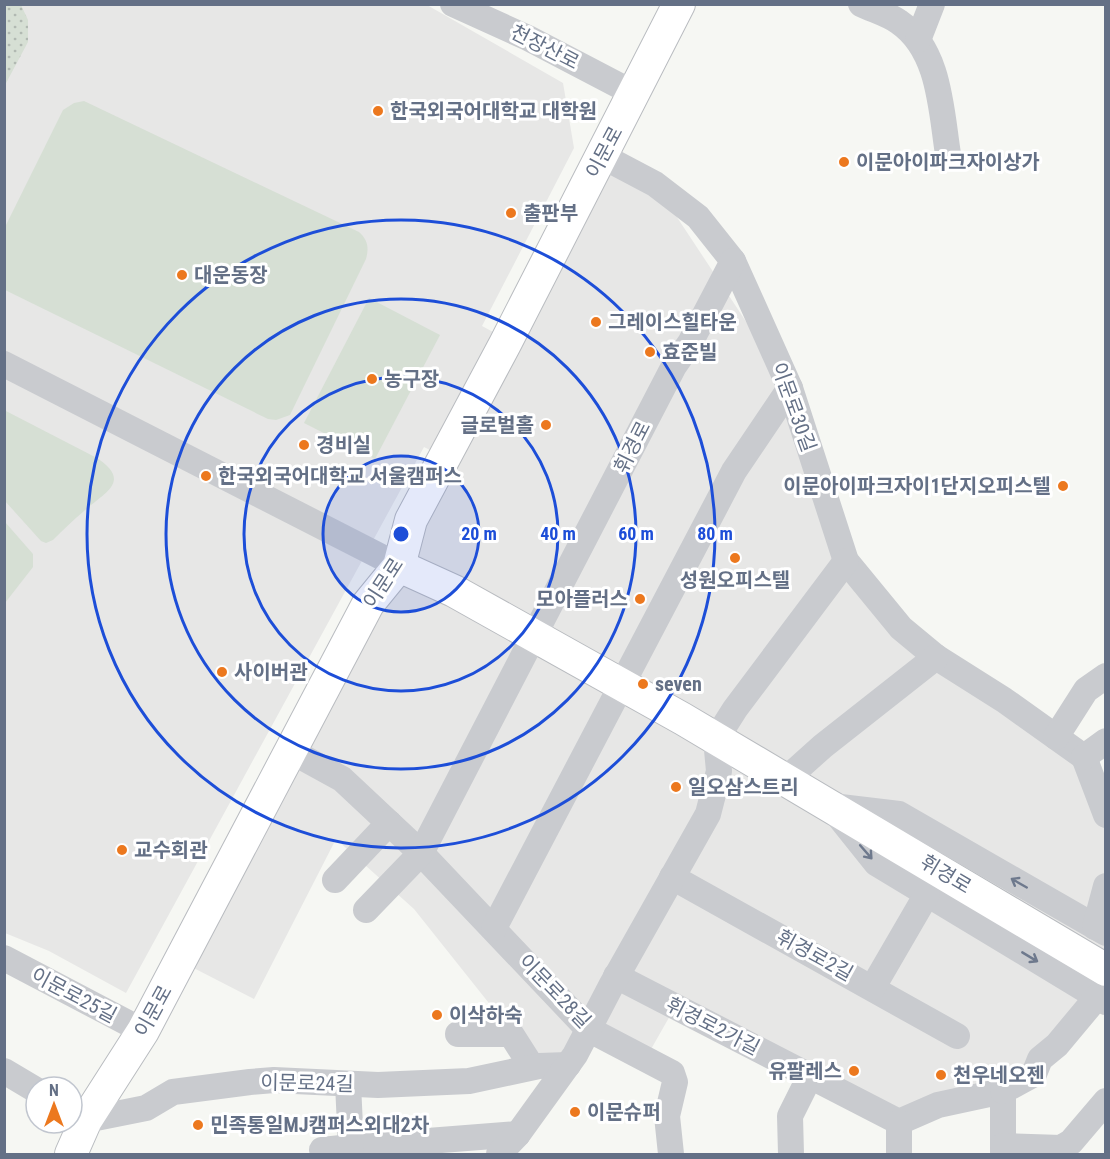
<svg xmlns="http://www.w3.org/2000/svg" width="1110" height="1159" viewBox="0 0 1110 1159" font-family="'Roboto Condensed','Noto Sans KR',sans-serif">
	<defs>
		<pattern id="park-dots" width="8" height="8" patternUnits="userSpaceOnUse" patternTransform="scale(1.5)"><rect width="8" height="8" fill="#d6dfd4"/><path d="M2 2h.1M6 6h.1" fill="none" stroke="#b1b9b2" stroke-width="1.8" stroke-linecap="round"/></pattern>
	</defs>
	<rect width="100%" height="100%" fill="#f6f7f3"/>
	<!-- built -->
	<polygon fill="#e7e7e6" points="4,5 427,5 563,83 574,148 482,326 506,339 602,156 655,184 790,388 846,561 936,657 1084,757 1105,815 1106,986 1097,997 1003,1091 899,1122 675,1007 646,1058 589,1029 575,1055 539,1066 414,909 336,839 254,999 180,961 444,457 424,447 126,993 49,951 5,933"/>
	<!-- grass -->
	<g fill="#d6dfd4">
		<path d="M84,101L359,232C368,240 369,248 366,259L290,415L276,420L268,419L5,290V227L63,110L74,103Z"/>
		<polygon points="369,298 440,335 375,459 304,423"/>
		<path d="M4,410L95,457C134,481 104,493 84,511C73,520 63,530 53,540L46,543L41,541L5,501Z"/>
		<polygon points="5,522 33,554 33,567 5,603"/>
	</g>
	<!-- park -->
	<polygon fill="url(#park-dots)" points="5,4 21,5 28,20 28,42 5,85"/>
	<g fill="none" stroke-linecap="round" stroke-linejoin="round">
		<!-- major casing -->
		<g stroke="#b9bcc0" stroke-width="34">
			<g id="major">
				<polyline points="399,566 454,591 683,719 1106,970"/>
				<polyline points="71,1154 86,1120 143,1031 368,604 399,566 411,520 505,344 679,4"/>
			</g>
		</g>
		<!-- minor -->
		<g stroke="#c9cbcf" stroke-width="26">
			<polyline points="453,4 528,38 635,94"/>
			<path d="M861,4C873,10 888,14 899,22C940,50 941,110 948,154"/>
			<polyline points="918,40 932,4"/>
			<polyline points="602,156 655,184 698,217 733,261 790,388 846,561 901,628 936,657 1004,700 1084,757"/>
			<polyline points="4,364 399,566"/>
			<polyline points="1056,737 1086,690 1106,676"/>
			<polyline points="291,751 342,779 421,853 588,1029 672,1073 675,1082 667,1116 671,1154"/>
			<polyline points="1084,757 1106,815"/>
			<polyline points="1084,757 1106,741"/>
			<polyline points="785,780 823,746 936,657"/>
			<polyline points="832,806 899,814 1106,933"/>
			<polyline points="836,813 876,863 1106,1002"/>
			<polyline points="672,877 957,1036"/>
			<polyline points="335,880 389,823"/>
			<polyline points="366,910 421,853 674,366 690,343 733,261"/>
			<polyline points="1095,927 1106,886"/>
			<polyline points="494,928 734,471 790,388"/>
			<polyline points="4,958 143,1031"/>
			<polyline points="616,976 899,1122 938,1105 1003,1091 1003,1154"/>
			<polyline points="873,987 927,894"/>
			<polyline points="458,1034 511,1034 532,1067"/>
			<polyline points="4,1071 36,1090"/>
			<polyline points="348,1084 351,1147 518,1134"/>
			<polyline points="1003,1091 1034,1074 1040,1059 1057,1045 1097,997"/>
			<polyline points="72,1111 86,1120 146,1108 173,1092 250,1082 274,1080 378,1085 469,1081 539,1066 568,1065"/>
			<polyline points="1003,1146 1061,1148 1071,1142 1106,1101"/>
			<polyline points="322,1150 351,1147"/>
			<polyline points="499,1154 518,1134 575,1055 611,986 708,814 719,771 716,739 735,709 846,561"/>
			<polyline points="791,1154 790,1116 810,1076"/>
			<polyline points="899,1154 899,1122"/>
		</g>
		<!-- major -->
		<use href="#major" stroke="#fff" stroke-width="32"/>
	</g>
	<!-- one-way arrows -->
	<defs><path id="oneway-shaft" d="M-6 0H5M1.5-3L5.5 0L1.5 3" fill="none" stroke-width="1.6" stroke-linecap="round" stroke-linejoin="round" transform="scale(1.5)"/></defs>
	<g stroke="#6e798d">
		<use href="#oneway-shaft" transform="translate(866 852) rotate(49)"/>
		<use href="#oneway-shaft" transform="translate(1019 883) rotate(-150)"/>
		<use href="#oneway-shaft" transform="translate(1030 957) rotate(31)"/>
	</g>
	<!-- distance rings -->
	<circle cx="401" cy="534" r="78" fill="#1d4ed8" fill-opacity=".12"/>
	<g fill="none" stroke="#1d4ed8" stroke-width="3">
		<circle cx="401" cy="534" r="78"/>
		<circle cx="401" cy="534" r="157"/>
		<circle cx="401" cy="534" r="235"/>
		<circle cx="401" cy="534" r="314"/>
	</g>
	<!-- markers -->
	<g fill="#ec781e" stroke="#fff" stroke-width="2">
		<circle cx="378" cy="111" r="6"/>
		<circle cx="844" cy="162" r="6"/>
		<circle cx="511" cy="213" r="6"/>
		<circle cx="182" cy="275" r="6"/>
		<circle cx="596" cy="322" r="6"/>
		<circle cx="650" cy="352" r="6"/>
		<circle cx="372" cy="379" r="6"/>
		<circle cx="546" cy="425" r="6"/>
		<circle cx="304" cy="445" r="6"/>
		<circle cx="206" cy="476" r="6"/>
		<circle cx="1063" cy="486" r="6"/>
		<circle cx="735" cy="558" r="6"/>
		<circle cx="640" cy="599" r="6"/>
		<circle cx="222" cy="672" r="6"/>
		<circle cx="643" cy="684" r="6"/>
		<circle cx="676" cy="787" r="6"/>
		<circle cx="122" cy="850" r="6"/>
		<circle cx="437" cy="1015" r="6"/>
		<circle cx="854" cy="1071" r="6"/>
		<circle cx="941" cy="1075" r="6"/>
		<circle cx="575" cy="1112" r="6"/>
		<circle cx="198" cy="1125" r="6"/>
	</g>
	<g text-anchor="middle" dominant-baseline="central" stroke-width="6" stroke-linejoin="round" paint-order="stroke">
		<!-- street labels -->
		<g font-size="20" fill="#647086" stroke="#fff">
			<text transform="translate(545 47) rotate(27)">천장산로</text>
			<text transform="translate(604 152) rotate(-62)">이문로</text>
			<text transform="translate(794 407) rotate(70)">이문로30길</text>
			<text transform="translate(632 447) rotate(-63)">휘경로</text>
			<text transform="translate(383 583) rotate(-57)">이문로</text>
			<text transform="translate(946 874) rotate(31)">휘경로</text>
			<text transform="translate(815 955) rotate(29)">휘경로2길</text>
			<text transform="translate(555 991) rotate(46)">이문로28길</text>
			<text transform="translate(74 995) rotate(28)">이문로25길</text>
			<text transform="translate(153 1011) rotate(-61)">이문로</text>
			<text transform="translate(713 1026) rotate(27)">휘경로2가길</text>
			<text transform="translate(307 1083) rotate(1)">이문로24길</text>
		</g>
		<!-- poi labels -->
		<g font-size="20" font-weight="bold" fill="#647086" stroke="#fff" text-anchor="start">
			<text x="390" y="111">한국외국어대학교 대학원</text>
			<text x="856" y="162">이문아이파크자이상가</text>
			<text x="523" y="213">출판부</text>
			<text x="194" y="275">대운동장</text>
			<text x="608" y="322">그레이스힐타운</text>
			<text x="662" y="352">효준빌</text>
			<text x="384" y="379">농구장</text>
			<text x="534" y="425" text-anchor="end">글로벌홀</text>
			<text x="316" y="445">경비실</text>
			<text x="218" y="476">한국외국어대학교 서울캠퍼스</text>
			<text x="1051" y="486" text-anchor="end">이문아이파크자이1단지오피스텔</text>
			<text x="735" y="580" text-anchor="middle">성원오피스텔</text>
			<text x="628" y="599" text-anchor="end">모아플러스</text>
			<text x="234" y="672">사이버관</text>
			<text x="655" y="684">seven</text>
			<text x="688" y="787">일오삼스트리</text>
			<text x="134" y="850">교수회관</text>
			<text x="449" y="1015">이삭하숙</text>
			<text x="842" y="1071" text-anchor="end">유팔레스</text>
			<text x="953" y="1075">천우네오젠</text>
			<text x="587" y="1112">이문슈퍼</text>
			<text x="210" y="1125">민족통일MJ캠퍼스외대2차</text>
		</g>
	</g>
	<circle cx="401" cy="534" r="9" fill="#1d4ed8" stroke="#fff" stroke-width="3"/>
	<g font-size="18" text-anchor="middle" font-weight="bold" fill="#1d4ed8" stroke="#fff" stroke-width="6" stroke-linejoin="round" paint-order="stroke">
		<text x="479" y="540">20 m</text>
		<text x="558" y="540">40 m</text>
		<text x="636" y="540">60 m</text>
		<text x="715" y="540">80 m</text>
	</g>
	<!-- border -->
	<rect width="1110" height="1159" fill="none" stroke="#647086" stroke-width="12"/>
	<!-- north arrow -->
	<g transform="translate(54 1105)"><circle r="28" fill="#ffffff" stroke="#c1c6cf" stroke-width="1.5"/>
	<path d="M0-4.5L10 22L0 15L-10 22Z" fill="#ec781e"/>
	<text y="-9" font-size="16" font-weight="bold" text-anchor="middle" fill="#647086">N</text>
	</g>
</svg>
